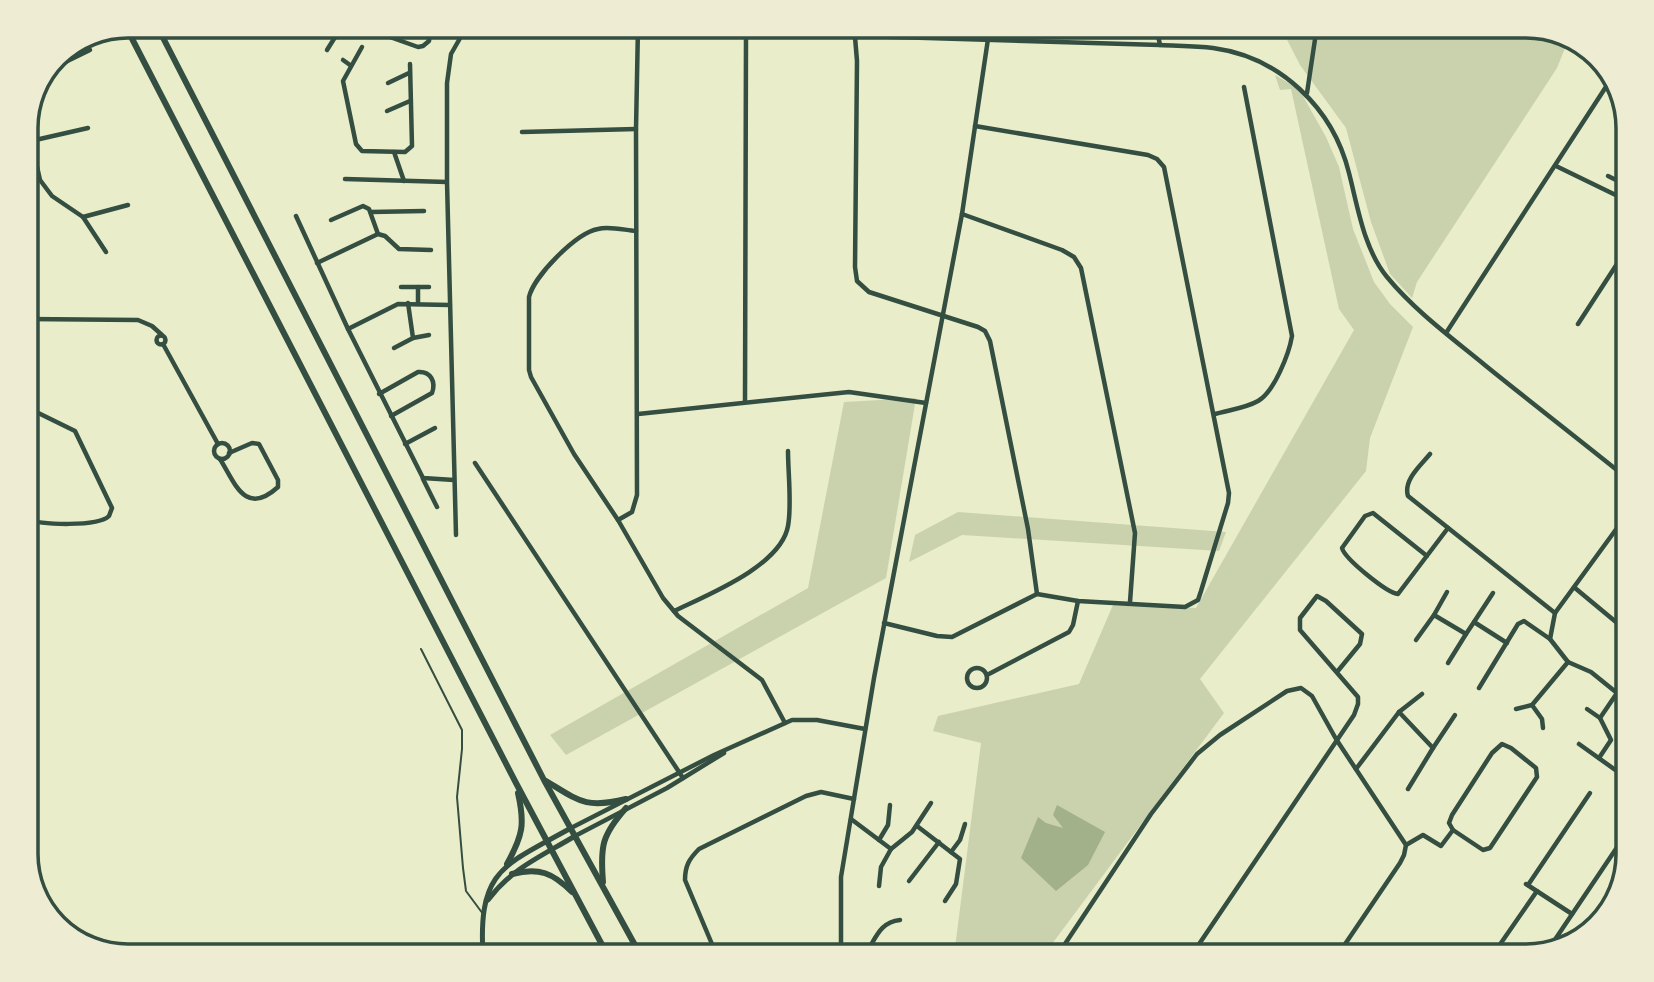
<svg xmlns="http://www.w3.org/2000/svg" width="1654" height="982" viewBox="0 0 1654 982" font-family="Figtree,sans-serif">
	<rect width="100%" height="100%" fill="#e9edc9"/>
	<!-- green -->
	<g fill="#cad2ad">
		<polygon points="1280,26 1525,26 1569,38 1557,68 1417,282 1412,298 1390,274 1371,222 1346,128 1300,65"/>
		<polygon points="1275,75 1299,89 1326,137 1339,167 1353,229 1374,282 1390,304 1413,327 1370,438 1366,471 1200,679 1224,713 1043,956 954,956 981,743 933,731 938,716 1079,684 1113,605 1196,608 1354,330 1339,309 1291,89 1280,90"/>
		<polygon points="916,398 886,578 566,755 550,735 808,588 844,402"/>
		<polygon points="958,512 1226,532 1219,551 962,535 909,562 915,535"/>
	</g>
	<!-- water -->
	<polygon fill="#a3b18a" points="1057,805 1105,832 1088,865 1056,891 1021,858 1038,817 1046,823 1063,828 1053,815"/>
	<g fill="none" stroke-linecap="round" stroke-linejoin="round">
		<!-- service -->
		<polyline stroke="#344e41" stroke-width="2" points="421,649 462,730 462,749 457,797 463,868 466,891 483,914"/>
		<!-- minor -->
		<g stroke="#344e41" stroke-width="4.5">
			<polyline points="359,26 418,47 423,46 429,41 431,26"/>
			<path d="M528,26L1160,45C1177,46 1195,46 1213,48C1280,57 1333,108 1349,173C1358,208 1364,249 1387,277C1415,311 1452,338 1486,366C1533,404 1581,441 1628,479"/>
			<polyline points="902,26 902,37"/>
			<polyline points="1156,26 1160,45"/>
			<polyline points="855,37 857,61 855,267 857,281 869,292 978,327 985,331 990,341 1028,529 1037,594"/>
			<polyline points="362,47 343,81 356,144 362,151 405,152 412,146 410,64"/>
			<polyline points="327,50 342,26"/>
			<polyline points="343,60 350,65"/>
			<polyline points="51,69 90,50"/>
			<polyline points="388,83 409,73"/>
			<polyline points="1307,93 1317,26"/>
			<polyline points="387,111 410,101"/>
			<polyline points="27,122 40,180 52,196 83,217 106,252"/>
			<polyline points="522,132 636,129"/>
			<polyline points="31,141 88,128"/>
			<polyline points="394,152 404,181"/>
			<polyline points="1556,166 1628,201"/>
			<polyline points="1608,176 1628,186"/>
			<polyline points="345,179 447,182"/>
			<polyline points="371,212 424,211"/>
			<polyline points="962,214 1062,250 1074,257 1081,268 1135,533 1130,602"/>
			<polyline points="296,216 348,329"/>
			<polyline points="83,217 128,205"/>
			<polyline points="331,220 363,206 369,209 378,234"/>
			<path d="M636,231C624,230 609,226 598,229C576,233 534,276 529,297V370L531,377L574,454L618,520L663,598L678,616L762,680L785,723"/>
			<polyline points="317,263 378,234 385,236 399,249 431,250"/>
			<polyline points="401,287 418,287 418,304"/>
			<polyline points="418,287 429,287"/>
			<polyline points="450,305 398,304 348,329 423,478 454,480"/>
			<polyline points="26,319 138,320 152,326 162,335"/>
			<polyline points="1578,324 1628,247"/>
			<polyline points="1446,333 1613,76"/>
			<circle cx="161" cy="340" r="4.5"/>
			<polyline points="413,338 429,335"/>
			<polyline points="163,344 218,444"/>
			<polyline points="394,348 413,338 408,303"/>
			<path d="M379,394L418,372C431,371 436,382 432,393L391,416"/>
			<polyline points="745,402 746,33"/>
			<path d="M26,407L75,431L112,508L109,516C98,527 41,525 26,519"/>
			<polyline points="638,414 849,392 926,403"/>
			<path d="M1215,414C1229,410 1246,408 1258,401C1274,392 1289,354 1292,336L1244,87"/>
			<circle cx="222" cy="451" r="8"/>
			<polyline points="405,444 435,428"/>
			<path d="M1430,454C1421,465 1403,480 1408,496L1555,613"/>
			<path d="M220,459C235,483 245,517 278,487V480L259,444L252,443L229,453"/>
			<polyline points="475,463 683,778"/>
			<polyline points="423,479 437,507"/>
			<polyline points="618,520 632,512 637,495 636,129 638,26"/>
			<polyline points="456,535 447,182 447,83 451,54 467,26"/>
			<path d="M1427,556L1373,513L1365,516L1342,548C1345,559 1387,593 1398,594L1448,528"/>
			<polyline points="1575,588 1628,632"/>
			<path d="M674,611C707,595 781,566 788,526C792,505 788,473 788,451"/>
			<polyline points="1434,615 1447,592"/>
			<polyline points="1474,622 1493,593"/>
			<polyline points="884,623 937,636 952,637 1037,594 1078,601 1185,607 1198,600 1201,591 1228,503 1229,493 1164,167 1157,159 1148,155 975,126"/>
			<polyline points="1550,639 1555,613 1628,513"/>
			<polyline points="1416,640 1434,615 1466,634 1474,622 1507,643"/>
			<polyline points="1448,663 1466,634"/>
			<circle cx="977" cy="678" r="10"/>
			<polyline points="987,675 1069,632 1073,625 1078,601"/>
			<polyline points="1479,688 1518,624 1524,621 1550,639 1568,662 1591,672 1617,693 1600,718 1611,740 1599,758"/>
			<polyline points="1617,693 1628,701"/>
			<polyline points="1532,705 1542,719 1543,728"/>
			<polyline points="1516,709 1532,705 1568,662"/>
			<polyline points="1587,709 1600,718"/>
			<polyline points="1399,712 1433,748 1408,789"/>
			<polygon points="1502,744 1511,748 1536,768 1537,777 1490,848 1483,850 1453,830 1449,823 1452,815 1492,753"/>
			<polyline points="1579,744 1628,779"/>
			<polyline points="1433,748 1455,715"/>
			<polyline points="1356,769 1399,712 1422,694"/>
			<polyline points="851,819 891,849 881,867 879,886"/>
			<polyline points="917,826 960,859 956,884 945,901"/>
			<polyline points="571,828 714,755 792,720 817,720 865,729"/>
			<polyline points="575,836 667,788 724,753"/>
			<polyline points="879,840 888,825 890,805"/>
			<polyline points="1406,845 1423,835 1441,846 1453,830"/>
			<polyline points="891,849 912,832 931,803"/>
			<polyline points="951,852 960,840 965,824"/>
			<polyline points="909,881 939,842"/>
			<polyline points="1526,884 1572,914"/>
			<polyline points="1528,885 1590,793"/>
			<polyline points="1548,950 1628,831"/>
			<path d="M866,953C876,938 880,922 900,920"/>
			<path d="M717,956L685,880C685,866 689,859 699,849L806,796L821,792L854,799"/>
			<polyline points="841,956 841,877 874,678 962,214 988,39 986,26"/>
			<polyline points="862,956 866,953 868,956"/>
			<polyline points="946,956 948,951"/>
			<polyline points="1057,956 1151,814 1197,754 1220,735 1287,691 1301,688 1312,696 1336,739 1406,845 1404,855 1400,863 1337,956"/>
			<polyline points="1191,956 1354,715 1358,704 1358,697 1300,630 1300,618 1317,596 1326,601 1362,634 1360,644 1337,672"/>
			<polyline points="1492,956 1537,891"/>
		</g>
		<!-- tertiary -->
		<g stroke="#344e41" stroke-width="5">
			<path d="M488,900C512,868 542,856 575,836"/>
			<path d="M483,956C478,869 503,866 571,828"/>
		</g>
		<!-- secondary -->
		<g stroke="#344e41" stroke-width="6">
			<polyline points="157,26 544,780 641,956"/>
			<polyline points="126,27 516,783 608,956"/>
			<path d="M546,781C579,801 586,809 626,799"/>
			<path d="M507,864C523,835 525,824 518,793"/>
			<path d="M512,874C539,867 553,873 572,892"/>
			<path d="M603,882C600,846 602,835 626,808"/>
		</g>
	</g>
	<!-- crop -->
	<path d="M0 0H1654V982H0ZM128 38H1526A90 90 0 0 1 1616 128V854A90 90 0 0 1 1526 944H128A90 90 0 0 1 38 854V128A90 90 0 0 1 128 38Z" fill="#eeecd3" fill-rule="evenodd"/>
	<path fill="none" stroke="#344e41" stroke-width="3.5" d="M128 38H1526A90 90 0 0 1 1616 128V854A90 90 0 0 1 1526 944H128A90 90 0 0 1 38 854V128A90 90 0 0 1 128 38Z"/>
</svg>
